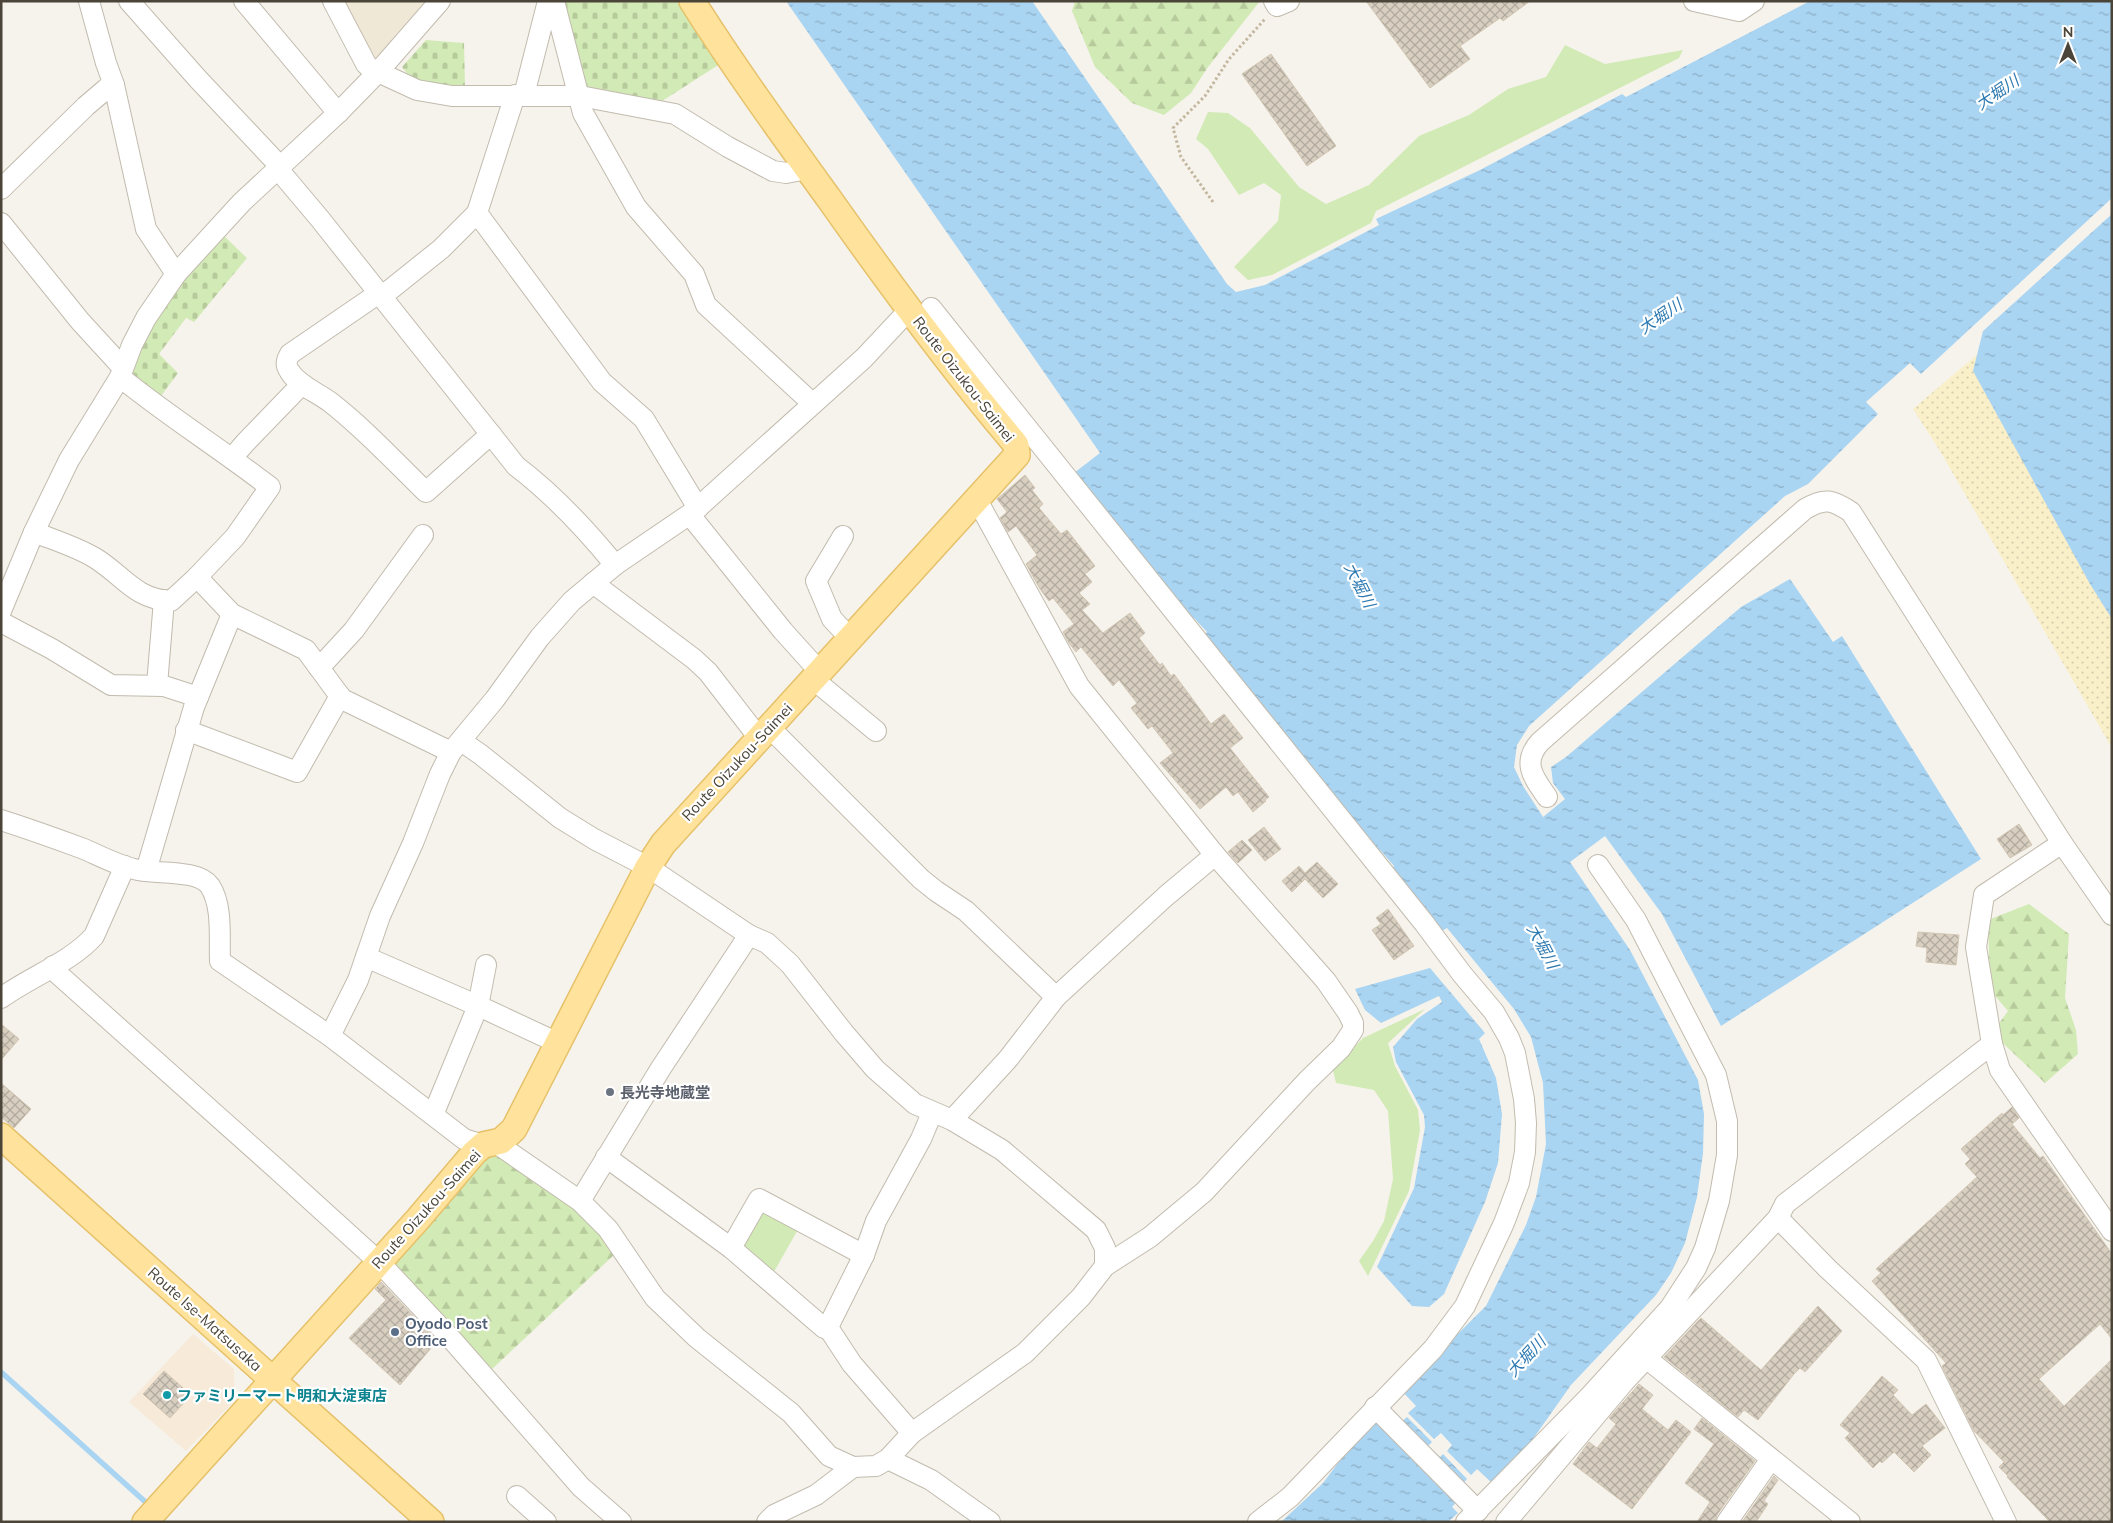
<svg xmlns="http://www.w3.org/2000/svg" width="2113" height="1523" viewBox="0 0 2113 1523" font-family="Mulish,'Noto Sans JP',sans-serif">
	<defs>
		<pattern id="forest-firs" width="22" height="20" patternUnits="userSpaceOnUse" patternTransform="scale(1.25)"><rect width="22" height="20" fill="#d2eab5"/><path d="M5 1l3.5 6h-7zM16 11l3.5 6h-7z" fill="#b6ca9c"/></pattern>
		<pattern id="sand-dots" width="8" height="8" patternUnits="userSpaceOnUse" patternTransform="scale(1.25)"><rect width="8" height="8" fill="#f9efc9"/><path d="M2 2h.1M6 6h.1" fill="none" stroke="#d7cead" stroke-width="1.8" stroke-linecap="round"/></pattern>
		<pattern id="cemetery-stones" width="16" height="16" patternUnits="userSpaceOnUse" patternTransform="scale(1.25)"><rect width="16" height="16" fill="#d2eab5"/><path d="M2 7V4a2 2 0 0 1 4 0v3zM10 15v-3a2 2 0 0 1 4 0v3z" fill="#b6ca9c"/></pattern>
		<pattern id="water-ripples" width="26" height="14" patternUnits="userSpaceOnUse" patternTransform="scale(1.25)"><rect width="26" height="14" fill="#a9d4f2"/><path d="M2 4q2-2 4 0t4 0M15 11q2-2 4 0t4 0" fill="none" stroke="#8caec5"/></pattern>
		<pattern id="building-cross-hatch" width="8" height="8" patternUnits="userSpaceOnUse" patternTransform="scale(1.25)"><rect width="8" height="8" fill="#d8cfc1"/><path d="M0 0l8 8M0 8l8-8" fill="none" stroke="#b1aa9e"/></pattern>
	</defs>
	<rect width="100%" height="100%" fill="#f6f3ec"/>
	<!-- commercial -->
	<polygon fill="#f7ead8" points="193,1334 234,1369 235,1400 186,1451 129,1402"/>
	<!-- education -->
	<polygon fill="#efe8d6" points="340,1 427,1 396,34 375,64"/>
	<!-- green -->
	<g fill="#d2eab5">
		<polygon points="1565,45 1605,64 1683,50 1679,58 1376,211 1371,223 1272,275 1248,280 1234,267 1278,221 1281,195 1264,183 1239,195 1208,149 1196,139 1208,112 1228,113 1250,128 1299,187 1326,204 1369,185 1419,136 1469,115 1508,89 1546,77"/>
		<polygon points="1425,1009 1388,1043 1395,1066 1418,1110 1420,1130 1409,1191 1368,1276 1359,1261 1373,1241 1384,1221 1393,1179 1388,1111 1374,1090 1336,1083 1333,1070 1363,1038"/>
		<polygon points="761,1205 800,1226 771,1277 740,1251"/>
	</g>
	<!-- forest -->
	<g fill="url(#forest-firs)">
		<polygon points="1075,1 1260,1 1208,67 1191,93 1164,115 1132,103 1095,67 1072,11"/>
		<polygon points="2029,904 2069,934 2065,998 2076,1030 2078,1054 2045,1083 1992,1033 2008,1011 1990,990 1988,920"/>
		<polygon points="500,1153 575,1204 615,1254 491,1370 390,1264 484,1155"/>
	</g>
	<!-- sand -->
	<polygon fill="url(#sand-dots)" points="2005,331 2112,529 2112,748 1940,451 1913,409"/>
	<!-- cemetery -->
	<g fill="url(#cemetery-stones)">
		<polygon points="562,1 683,1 723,62 659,103 584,86"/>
		<polygon points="426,40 464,43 465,88 412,80 402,67"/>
		<polygon points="222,234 247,258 194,322 186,318 159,354 178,373 158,400 131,378 147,332 183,278"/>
	</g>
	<!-- water -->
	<g fill="url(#water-ripples)">
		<polygon points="786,1 1032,1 1227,284 1236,292 1265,285 1379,225 1376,219 1480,170 1622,94 1626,97 1810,1 2112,1 2112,198 1921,374 1910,363 1866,402 1878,414 1808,484 1785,496 1529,726 1517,745 1514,767 1523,786 1543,817 1565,799 1553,783 1551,767 1566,757 1741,607 1790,579 1833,642 1842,636 1981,859 1721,1026 1662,914 1605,836 1570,862 1630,950 1698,1080 1704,1114 1703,1153 1697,1197 1685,1243 1671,1273 1656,1295 1571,1385 1528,1446 1493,1484 1477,1469 1471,1475 1447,1451 1452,1445 1441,1433 1434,1439 1408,1413 1416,1406 1401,1390 1486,1306 1526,1225 1536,1197 1546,1144 1543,1083 1531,1037 1514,1009 1447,928 1442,931 1392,869 1394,866 1380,850 1378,852 1204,635 1207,632 1194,618 1191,619 1074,473 1100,453"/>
		<polygon points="2112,214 2112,619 2090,584 1973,371 1983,331"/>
		<polygon points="1430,968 1485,1033 1479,1039 1496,1078 1502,1114 1498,1163 1485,1202 1444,1294 1429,1307 1412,1306 1377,1267 1414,1188 1425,1127 1424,1115 1396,1062 1393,1047 1417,1019 1442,1002 1439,996 1381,1023 1365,1010 1355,989"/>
		<polygon points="1407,1417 1432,1442 1428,1446 1440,1457 1443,1454 1467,1479 1460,1487 1399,1424"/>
		<polygon points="1371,1419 1381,1426 1459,1499 1452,1507 1458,1513 1448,1522 1281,1522 1323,1483"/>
	</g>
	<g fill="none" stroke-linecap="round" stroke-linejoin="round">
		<!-- stream -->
		<polyline stroke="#a9d4f2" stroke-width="5.5" points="1,1372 151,1507"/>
	</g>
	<!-- building -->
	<g fill="url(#building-cross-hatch)" stroke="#d3c7b4">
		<polygon points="1366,1 1530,1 1503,21 1500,18 1460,46 1470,59 1430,88"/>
		<polygon points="1271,54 1336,146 1307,166 1242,74"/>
		<polygon points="1025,475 1035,488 1032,490 1043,504 1039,508 1061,534 1067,530 1095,566 1085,574 1092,582 1079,593 1090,604 1082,610 1103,633 1130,613 1145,633 1139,638 1160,665 1162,663 1171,676 1174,674 1211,724 1224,714 1243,738 1230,748 1269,797 1265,800 1266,801 1253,812 1238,792 1233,796 1226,787 1200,809 1160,763 1173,753 1152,726 1148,729 1131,708 1137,703 1119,680 1113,686 1081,647 1076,652 1069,643 1063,632 1074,624 1053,598 1049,601 1040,589 1026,564 1037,555 1016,526 1008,532 1000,518 1007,512 997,499"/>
		<polygon points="2019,824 2032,845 2010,858 1997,839"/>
		<polygon points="1264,827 1281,849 1265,861 1248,840"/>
		<polygon points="1242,840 1252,850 1238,863 1228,852"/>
		<polygon points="1317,862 1338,884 1323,898 1305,879 1292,892 1282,881 1299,866 1305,873"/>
		<polygon points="1388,909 1414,946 1394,960 1372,930 1381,924 1376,918"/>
		<polygon points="1918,932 1959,935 1956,965 1926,962 1927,948 1916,946"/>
		<polygon points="1,1024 19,1039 1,1060"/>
		<polygon points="1,1083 31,1109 14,1128 1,1117"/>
		<polygon points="2012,1107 2019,1118 2012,1124 2040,1158 2043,1156 2112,1254 2112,1339 2100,1324 2039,1379 2064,1406 2112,1359 2112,1522 2050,1522 2007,1477 2008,1476 1999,1467 2004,1462 1974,1431 1942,1366 1946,1363 1872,1281 1881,1273 1876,1269 1977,1177 1965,1164 1970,1159 1961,1149 2002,1113 2003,1115"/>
		<polygon points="381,1282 437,1341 400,1385 349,1338 386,1300 375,1289"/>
		<polygon points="1818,1306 1842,1331 1805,1372 1800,1368 1794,1374 1758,1420 1744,1410 1738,1417 1664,1357 1701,1318 1761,1370"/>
		<polygon points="164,1371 191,1395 170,1418 143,1394"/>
		<polygon points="1882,1376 1898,1390 1893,1395 1912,1415 1926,1404 1945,1428 1922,1446 1931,1455 1914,1472 1894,1452 1882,1463 1880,1461 1873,1468 1845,1438 1850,1433 1840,1425"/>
		<polygon points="1639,1384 1653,1395 1642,1409 1668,1430 1676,1420 1691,1432 1632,1509 1573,1464 1589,1442 1597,1448 1616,1424 1609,1418"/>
		<polygon points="1702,1418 1755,1461 1717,1515 1715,1522 1697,1522 1710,1502 1685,1483 1714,1444 1694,1429"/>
		<polygon points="1774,1476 1778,1480 1764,1501 1768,1504 1756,1522 1742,1522"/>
	</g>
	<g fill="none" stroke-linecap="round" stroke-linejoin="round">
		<!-- minor casing -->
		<g stroke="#c2bbae" stroke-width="22">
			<g id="minor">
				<polyline points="89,1 106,63 114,85 146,229 176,274"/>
				<path d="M129,1L197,78L276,162L283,175L320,219L516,466C554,495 585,528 615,565"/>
				<polyline points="244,1 338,113"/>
				<polyline points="333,1 366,64 376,74"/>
				<polyline points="554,1 583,113 636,207 694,274 706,305 812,403"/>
				<polyline points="1274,1 1277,6 1289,1"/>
				<polyline points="1694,1 1739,11 1754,1"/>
				<polyline points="378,72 417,90 452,96 580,96 675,114 728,147 773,171 786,173 807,169"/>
				<polyline points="515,95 477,213 602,382 644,419 698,508"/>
				<polyline points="524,95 548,1"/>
				<polyline points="1,189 86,106 106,89 114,85"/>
				<polyline points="1,223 80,321 123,368"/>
				<path d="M379,293L290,354C286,361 285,365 290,372C299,386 317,392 330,402C365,429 395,462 426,492L491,434"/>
				<polyline points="381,297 441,249 477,213"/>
				<polyline points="931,308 1424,923 1462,974 1494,1012 1509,1038 1515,1053 1524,1099 1526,1123 1525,1152 1519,1183 1504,1223 1465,1306 1433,1349 1290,1497 1258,1522"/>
				<path d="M120,377C168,416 221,449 270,487L235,537L197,577"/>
				<polyline points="232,458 245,443 302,384"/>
				<polyline points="690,515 783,631 820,672"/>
				<path d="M34,532C54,540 77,547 95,558C123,575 134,599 171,601L197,577L232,614L306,650L342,699L451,752"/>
				<polyline points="843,536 816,581 832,619 850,638"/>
				<polyline points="593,583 694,659 708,672 759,738"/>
				<polyline points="1,611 34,532 69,460 120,377 132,345 146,318 176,274 242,202 338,113 378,72 440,1"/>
				<polyline points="1,622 52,649 111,685 164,686 198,697"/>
				<polyline points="319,668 354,630 423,535"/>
				<polyline points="813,679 876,731"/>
				<polyline points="157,685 164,600"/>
				<polyline points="769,727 921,879 936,891 966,911 1056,997"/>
				<polyline points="186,730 297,772 340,696"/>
				<polyline points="461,741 480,754 560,818 594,839 648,867 749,935 767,943 790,964 844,1033 875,1069 915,1104 952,1120 1002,1150 1096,1230 1105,1248 1105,1266"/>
				<path d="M1547,797C1534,778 1521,763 1540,742L1805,509C1825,497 1833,500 1851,512L2062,843L2112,915"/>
				<path d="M1,820C29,829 57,839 84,849C100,856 117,865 134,869C153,875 197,868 210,886C223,906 219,938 220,961L330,1036L464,1139L483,1145"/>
				<polyline points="146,871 194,707 232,614"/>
				<polyline points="366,957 483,1008 558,1043"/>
				<polyline points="53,966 58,974 281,1173 379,1262 454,1342 581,1487 621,1522"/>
				<path d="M1,998C30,977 71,962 94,936L125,866"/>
				<polyline points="330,1036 358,980 380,916 413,843 440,774 451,752 495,699 540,637 572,601 615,565 693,512 864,358 909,310"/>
				<polyline points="1992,1044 1976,947 1984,895 2062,843"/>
				<polyline points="433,1115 478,1006 486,965"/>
				<polyline points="952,1120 1008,1059 1056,997 1166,896 1215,855"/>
				<polyline points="496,1143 580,1201 608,1229 655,1298 697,1338 791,1413 829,1456 853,1467 876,1466 888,1459 912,1433 1025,1353 1081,1297 1105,1266 1150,1237 1204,1192 1307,1081 1341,1048 1353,1030 1353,1023 1348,1013 1326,981 1215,855 1079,686 982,509 977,497"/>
				<polyline points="606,1157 731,1248 824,1328 829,1329"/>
				<polyline points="580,1201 661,1068 749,935"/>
				<polyline points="1778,1218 1828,1269 1926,1360 2006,1522"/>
				<polyline points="731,1248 759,1199 864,1255"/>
				<polyline points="1646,1358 1850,1522"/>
				<polyline points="1375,1407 1478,1511"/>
				<polyline points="912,1433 852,1364 829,1329 830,1323 864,1255 876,1221 921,1139 932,1113"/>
				<polyline points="888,1459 931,1480 990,1522"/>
				<polyline points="517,1496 546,1522"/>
				<polyline points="767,1522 774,1515 816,1495 853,1467"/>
				<polyline points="1466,1522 1590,1396 1670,1308 1696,1268 1705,1248 1719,1201 1727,1155 1727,1121 1716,1075 1636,920 1598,865"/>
				<polyline points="1506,1522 1624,1382 1778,1218 1785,1204 1992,1044 2000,1070 2112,1231"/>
				<polyline points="1727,1522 1771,1459"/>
			</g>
		</g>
		<!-- major casing -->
		<g stroke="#e6c16a" stroke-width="28">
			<g id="major">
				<polyline points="1,1136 431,1522"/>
				<path d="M145,1522L418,1219L474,1153L483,1145L501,1141L514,1129L648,867L663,844L1017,455L1016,445L1013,441C948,364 888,282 830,200C783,135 735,69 692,1"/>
			</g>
		</g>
		<!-- path -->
		<polyline stroke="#c4b79f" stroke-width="3" stroke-dasharray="2.5 2.5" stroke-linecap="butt" points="1213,202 1181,157 1173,128 1205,96 1229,59 1265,19"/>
		<!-- minor -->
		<use href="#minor" stroke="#fff" stroke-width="20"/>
		<!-- major -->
		<use href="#major" stroke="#ffe39c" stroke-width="25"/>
	</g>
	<!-- markers -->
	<circle fill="#6b7280" stroke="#fff" stroke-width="2" cx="610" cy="1092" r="5"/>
	<circle fill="#5c6f8a" stroke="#fff" stroke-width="2" cx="395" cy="1332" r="5"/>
	<circle fill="#0f9aa8" stroke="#fff" stroke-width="2" cx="167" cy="1395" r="5"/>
	<g text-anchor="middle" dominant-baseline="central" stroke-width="4.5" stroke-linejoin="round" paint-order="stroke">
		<!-- street labels -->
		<g font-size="15" fill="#4b4439" stroke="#fff">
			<text transform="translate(964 379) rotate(52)">Route Oizukou-Saimei</text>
			<text transform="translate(737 762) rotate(-47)">Route Oizukou-Saimei</text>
			<text transform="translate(426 1209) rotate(-48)">Route Oizukou-Saimei</text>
			<text transform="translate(205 1319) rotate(42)">Route Ise-Matsusaka</text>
		</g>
		<!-- worship labels -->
		<g font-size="15" font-weight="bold" fill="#5b616d" stroke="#fff" text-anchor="start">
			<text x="620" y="1092">長光寺地蔵堂</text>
		</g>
		<!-- service labels -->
		<g font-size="15" font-weight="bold" fill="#4e5e75" stroke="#fff" text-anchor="start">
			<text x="405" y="1323">Oyodo Post<tspan x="405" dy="17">Office</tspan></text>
		</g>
		<!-- culture labels -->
		<g font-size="15" font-weight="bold" fill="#0d838f" stroke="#fff" text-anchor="start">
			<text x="177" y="1395">ファミリーマート明和大淀東店</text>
		</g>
		<!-- water labels -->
		<g font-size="16" font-style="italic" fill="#2e7ab2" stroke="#fff">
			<text transform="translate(1997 92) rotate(-34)">大堀川</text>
			<text transform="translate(1660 316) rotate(-34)">大堀川</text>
			<text transform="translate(1360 585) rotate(63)">大堀川</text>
			<text transform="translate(1543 946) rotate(62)">大堀川</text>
			<text transform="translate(1526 1356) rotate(-47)">大堀川</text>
		</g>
	</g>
	<!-- border -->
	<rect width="2113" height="1523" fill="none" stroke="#4b4439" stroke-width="5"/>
	<!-- north arrow -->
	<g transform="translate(2068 45)" stroke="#ffffff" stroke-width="4" paint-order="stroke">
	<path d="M0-4L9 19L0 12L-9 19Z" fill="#4b4439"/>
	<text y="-8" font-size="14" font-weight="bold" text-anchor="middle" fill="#4b4439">N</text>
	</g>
</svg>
